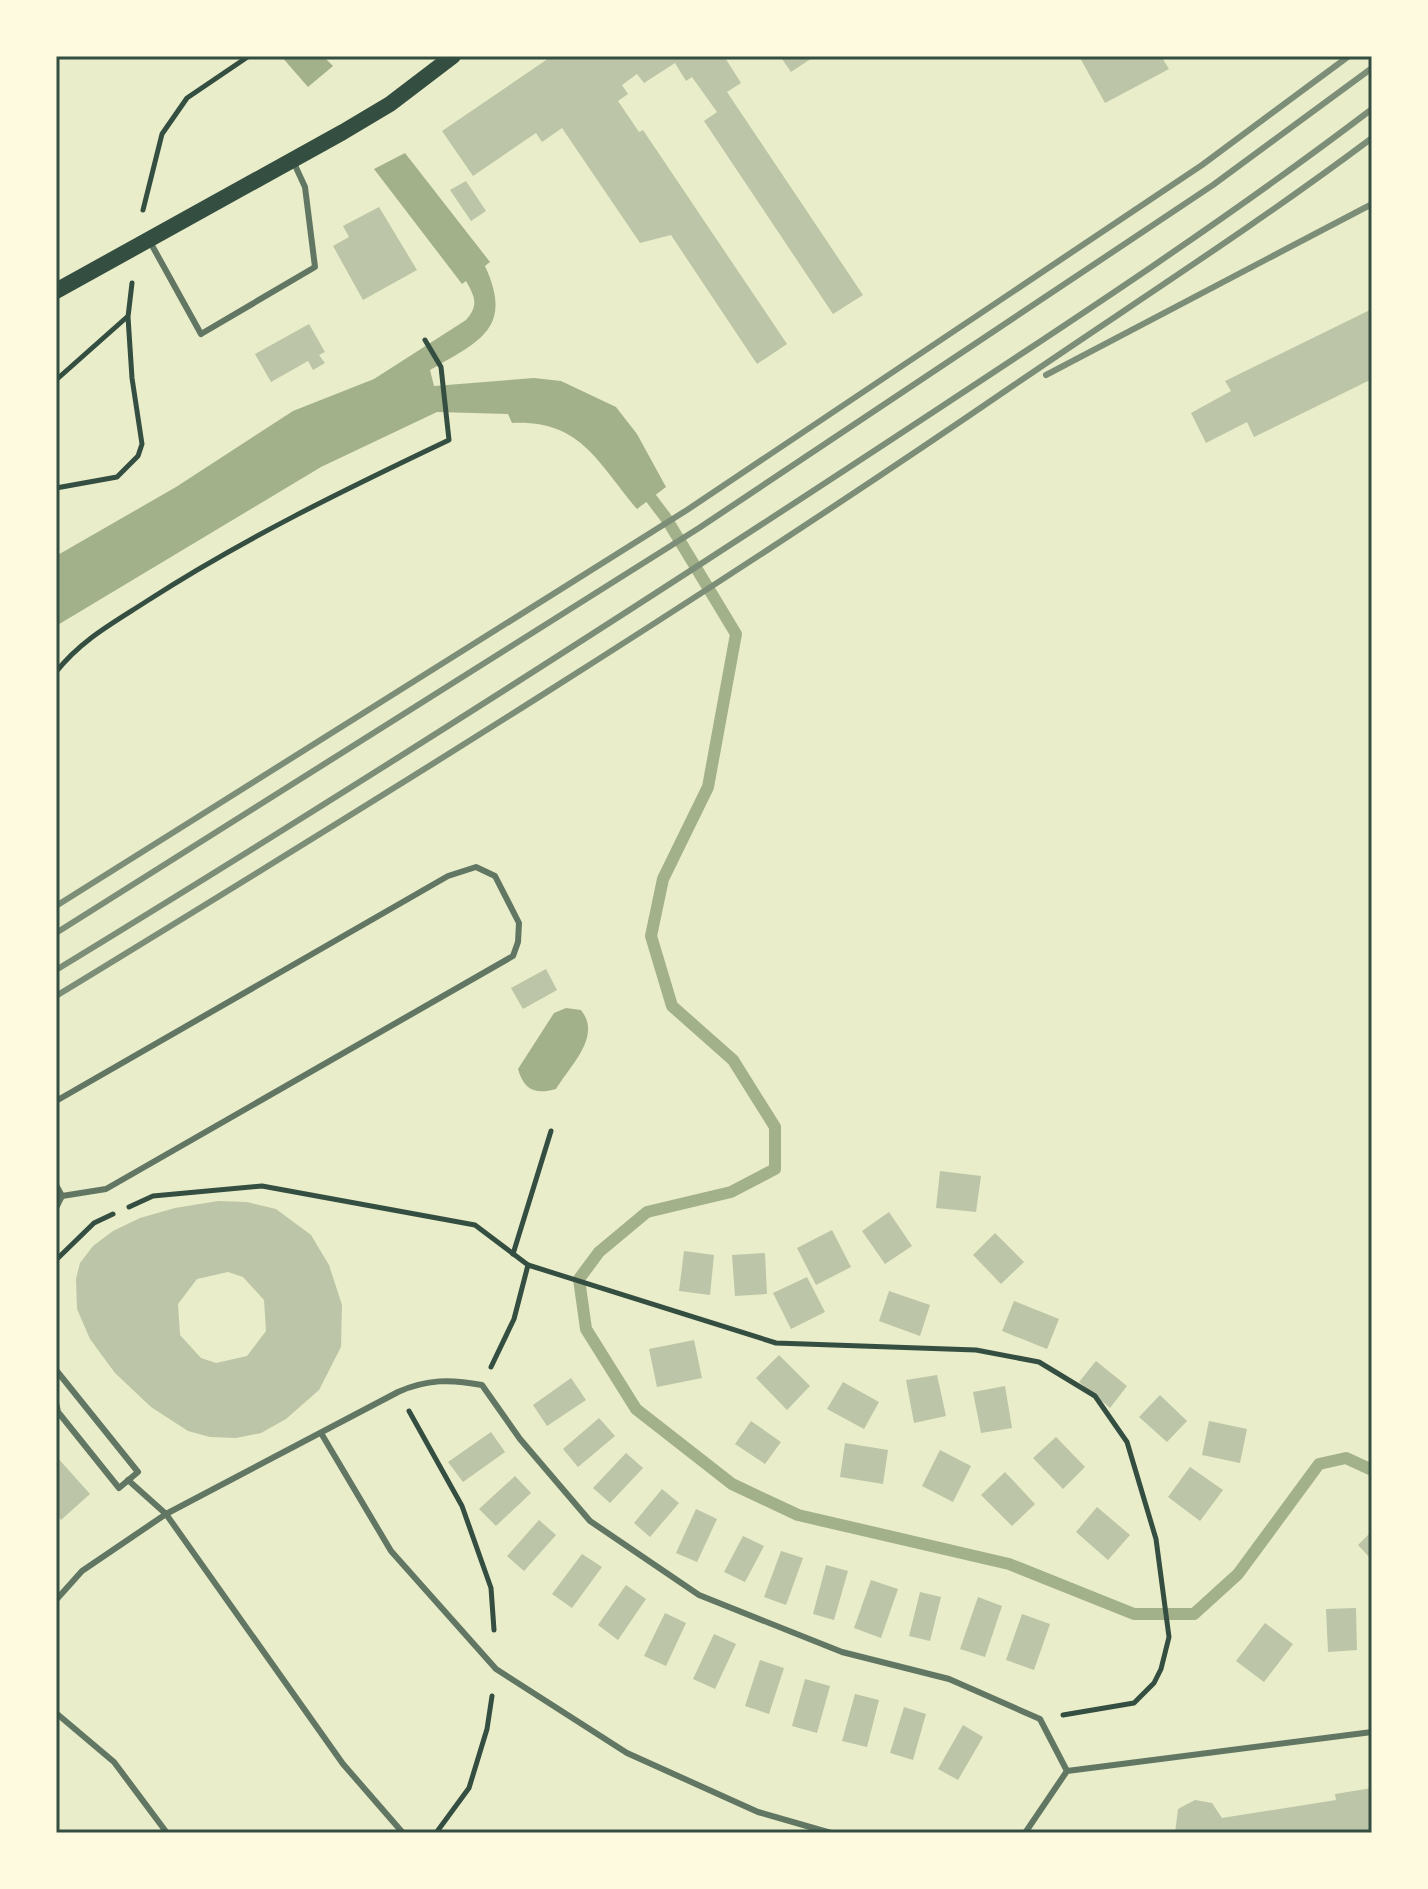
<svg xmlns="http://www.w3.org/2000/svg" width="1428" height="1889" viewBox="0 0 1428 1889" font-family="Barlow,sans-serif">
	<rect width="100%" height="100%" fill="#e9edc9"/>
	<!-- water -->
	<g fill="#a3b18a">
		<polygon points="281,56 323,56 333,66 308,87"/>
		<path d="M405,153L490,262L485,266C514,329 479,341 430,370L434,386L534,378L561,381L616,407L637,434L666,487L637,509C597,462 581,420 512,423L508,414L437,412L321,467L56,626V556L176,487L293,411L374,379L466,320C479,305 475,297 466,281L462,284L374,169Z"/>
		<path d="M566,1008L581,1010C602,1036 571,1065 556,1089C535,1095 524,1090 518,1069L554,1013Z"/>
	</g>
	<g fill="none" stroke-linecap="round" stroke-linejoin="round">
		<!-- stream -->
		<polyline stroke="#a3b18a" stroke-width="12" points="641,485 666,518 736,634 708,787 663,879 651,936 672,1006 733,1060 775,1127 775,1169 731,1192 647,1212 599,1252 579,1279 586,1329 636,1409 732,1484 798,1515 1009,1564 1134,1614 1194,1614 1238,1574 1319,1464 1346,1458 1372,1470"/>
	</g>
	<!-- building -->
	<g fill="#bcc5a7" fill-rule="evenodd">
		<polygon points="552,56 724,56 741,83 727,92 863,295 833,314 704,121 717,112 692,77 686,81 675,63 644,83 637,74 622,85 628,94 618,101 639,132 643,130 787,344 757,364 671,235 640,243 562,128 542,142 536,133 473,176 442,131"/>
		<polygon points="780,56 815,56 791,72"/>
		<polygon points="1079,56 1161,56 1169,69 1105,103"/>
		<polygon points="466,181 486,211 471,221 450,190"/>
		<polygon points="379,207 417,270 363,300 333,246 349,237 343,226"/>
		<polygon points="1372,309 1372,379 1254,437 1247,422 1206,443 1191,413 1231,391 1225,381"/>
		<polygon points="309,324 325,352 319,355 325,363 313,370 308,361 271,382 255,354"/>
		<polygon points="546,969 557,990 523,1009 511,988"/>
		<polygon points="940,1171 981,1176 976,1212 936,1208"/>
		<path d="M218,1201L247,1202L276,1209L311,1235L329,1265L342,1305L341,1347L319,1390L286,1419L261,1433L236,1438L210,1437L188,1431L151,1407L115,1373L90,1339L77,1309L76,1279L80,1263L93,1246L113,1231L140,1218L175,1208ZM228,1272L243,1277L264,1300L266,1331L247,1356L216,1363L201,1358L180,1335L178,1304L197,1279Z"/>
		<polygon points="889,1212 912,1246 885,1264 862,1231"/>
		<polygon points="832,1230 851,1267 816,1285 797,1248"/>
		<polygon points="995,1233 1024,1262 1001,1284 973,1255"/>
		<polygon points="684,1251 714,1255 710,1295 679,1291"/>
		<polygon points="765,1253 767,1294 735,1296 732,1255"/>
		<polygon points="807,1277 825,1312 791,1329 773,1293"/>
		<polygon points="889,1291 930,1305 920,1336 879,1321"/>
		<polygon points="1014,1301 1059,1319 1047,1349 1002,1331"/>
		<polygon points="694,1340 702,1378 657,1387 649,1349"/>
		<polygon points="779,1355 810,1386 787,1410 756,1378"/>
		<polygon points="1096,1361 1127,1386 1110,1408 1079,1382"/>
		<polygon points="937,1375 946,1416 914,1423 906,1380"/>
		<polygon points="571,1378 586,1400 547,1426 533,1405"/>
		<polygon points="843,1382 879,1402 864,1429 827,1409"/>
		<polygon points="1005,1386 1012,1428 981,1433 973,1392"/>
		<polygon points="1160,1395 1187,1421 1167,1442 1139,1417"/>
		<polygon points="599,1418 615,1436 578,1467 563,1449"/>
		<polygon points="751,1421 781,1442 765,1464 735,1444"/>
		<polygon points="1209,1421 1247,1429 1240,1463 1202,1455"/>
		<polygon points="491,1432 505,1452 463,1482 448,1462"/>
		<polygon points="1056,1437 1085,1467 1063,1489 1033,1458"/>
		<polygon points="845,1443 888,1450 883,1484 840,1477"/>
		<polygon points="940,1450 971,1466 953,1502 922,1486"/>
		<polygon points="626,1453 643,1468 610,1503 593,1488"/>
		<polygon points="56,1456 90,1494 61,1520 56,1514"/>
		<polygon points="1190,1467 1223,1490 1200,1521 1168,1497"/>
		<polygon points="1005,1472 1035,1504 1012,1526 981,1495"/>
		<polygon points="515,1476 531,1493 496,1526 479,1509"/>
		<polygon points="662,1489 679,1503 650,1537 634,1523"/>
		<polygon points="1097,1507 1130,1535 1108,1560 1076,1532"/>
		<polygon points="696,1509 717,1519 697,1562 676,1553"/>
		<polygon points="539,1520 556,1535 524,1571 507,1556"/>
		<polygon points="1372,1531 1372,1560 1358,1545"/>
		<polygon points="743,1536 764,1546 745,1582 724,1572"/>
		<polygon points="781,1551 803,1558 786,1605 764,1597"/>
		<polygon points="582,1554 602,1567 572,1608 552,1594"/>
		<polygon points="826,1565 848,1571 834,1620 813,1614"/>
		<polygon points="871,1580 898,1589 881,1638 854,1628"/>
		<polygon points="626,1585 646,1599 618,1640 598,1625"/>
		<polygon points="920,1592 941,1597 930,1641 909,1636"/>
		<polygon points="978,1597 1002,1606 985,1657 960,1649"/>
		<polygon points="1356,1608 1357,1650 1328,1652 1326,1609"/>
		<polygon points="665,1613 686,1623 666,1666 644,1656"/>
		<polygon points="1022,1614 1050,1624 1034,1670 1006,1660"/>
		<polygon points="1265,1623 1293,1644 1264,1682 1236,1661"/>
		<polygon points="714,1634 736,1644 715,1689 693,1679"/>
		<polygon points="760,1660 784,1668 769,1714 745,1706"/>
		<polygon points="805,1679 830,1686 817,1733 792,1726"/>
		<polygon points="855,1694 879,1700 867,1747 842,1741"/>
		<polygon points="904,1707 926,1714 913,1760 890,1753"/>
		<polygon points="963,1725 983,1737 958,1780 938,1769"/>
		<polygon points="1372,1788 1372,1833 1175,1833 1178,1809 1195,1800 1212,1803 1222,1818 1336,1800 1335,1794"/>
	</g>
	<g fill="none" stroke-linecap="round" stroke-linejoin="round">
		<!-- path -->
		<g stroke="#344e41" stroke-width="5">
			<polyline points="143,210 162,134 187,98 249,56"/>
			<polyline points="56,380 127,317"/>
			<polyline points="56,488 117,477 138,456 142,444 132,378 128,317 132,283"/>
			<path d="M56,672C81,640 113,623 147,601C243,539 346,489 449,440L441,367L425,340"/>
			<polyline points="129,1207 153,1196 262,1186 475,1225 528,1265 776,1343 976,1350 1039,1362 1095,1396 1127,1442 1156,1539 1169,1637 1161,1669 1154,1683 1134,1703 1063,1715"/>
			<polyline points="513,1254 551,1131"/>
			<polyline points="56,1260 94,1223 113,1214"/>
			<polyline points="491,1367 514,1319 528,1265"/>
			<polyline points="409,1411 462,1506 491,1588 494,1630"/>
			<polyline points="436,1833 469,1788 487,1729 492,1696"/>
		</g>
		<!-- service -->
		<g stroke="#617663" stroke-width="6">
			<polyline points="149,240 201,334 315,267 305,187 293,161"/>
			<polyline points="56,1101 448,876 476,867 495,876 519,923 518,942 513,956 106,1189 62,1196"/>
			<polyline points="56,1185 62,1196"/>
			<polyline points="56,1208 62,1196"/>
			<polyline points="56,1370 138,1472 119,1488 58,1412 56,1402"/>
			<polyline points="321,1433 391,1551 496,1669 627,1753 758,1812 831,1833"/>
			<polyline points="128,1480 166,1514 343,1764 403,1833"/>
			<path d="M56,1600L82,1571L166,1514L398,1392C427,1379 451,1379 482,1385L520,1439L590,1521L699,1595L842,1652L949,1679L1040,1719L1067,1771"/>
			<polyline points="56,1713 114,1762 167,1833"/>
			<polyline points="1025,1833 1067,1771 1372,1732"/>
		</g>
		<!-- secondary -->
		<polyline stroke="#344e41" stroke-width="16" points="56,291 343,132 390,104 453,56"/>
		<!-- rail -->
		<g stroke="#7c8e77" stroke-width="6">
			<polyline points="1046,375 1372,204"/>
			<polyline points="56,906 687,510 1202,165 1349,56"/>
			<polyline points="56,933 699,528 1213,185 1372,68"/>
			<path d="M56,970C333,801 606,627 877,449C1044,339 1213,230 1372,109"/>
			<path d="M56,996C379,799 702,599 1014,385C1134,303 1256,225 1372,138"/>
		</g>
	</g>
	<!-- border -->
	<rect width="1428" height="1889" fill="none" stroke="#fefae0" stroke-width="116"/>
	<rect x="58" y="58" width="1312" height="1773" fill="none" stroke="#344e41" stroke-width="3"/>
</svg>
